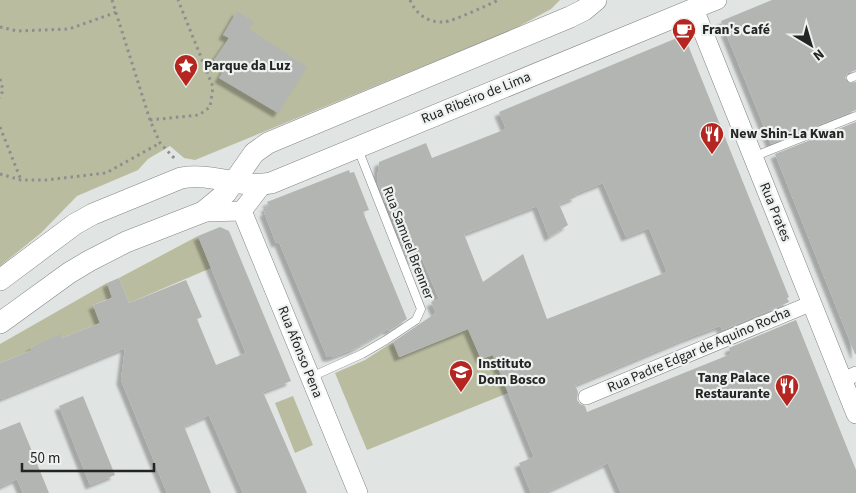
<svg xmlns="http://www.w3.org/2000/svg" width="856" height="493" viewBox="0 0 856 493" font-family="'Source Sans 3',sans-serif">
	<defs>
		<filter id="shadow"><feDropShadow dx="-4.5" dy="4.5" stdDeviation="1" flood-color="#0004"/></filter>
	</defs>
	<rect width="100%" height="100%" fill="#e0e4e2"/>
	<!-- green -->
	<g fill="#babca0">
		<polygon points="0,0 560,0 551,9 516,28 195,160 184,158 170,146 148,159 138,170 77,196 41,233 0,266"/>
		<polygon points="198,236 211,268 129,303 119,278"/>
		<polygon points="107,283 113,297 93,305 100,323 62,338 61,335 31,347 32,350 0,363 0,344"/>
		<polygon points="468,329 481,359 493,355 508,393 367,450 335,373 365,360 393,342 400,357"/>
		<polygon points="293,396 313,445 295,453 275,403"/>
	</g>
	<!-- building -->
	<g fill="#b3b5b2" fill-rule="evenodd" filter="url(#shadow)">
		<polygon points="772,0 856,0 856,70 848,73 845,78 850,83 856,82 856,110 771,144 721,21"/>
		<polygon points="237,11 254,22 249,29 307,67 278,113 219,78 225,68 214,60 229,38 223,35"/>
		<path d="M684,35L789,297L787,298L789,302L722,330L720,326L685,339L575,385L578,392L577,400L580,404L585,406L587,412L731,354L729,348L796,320L856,470V493H621L608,463L544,493H531L519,463L534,457L493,355L481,359L468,329L399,357L393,342L436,313L431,302L439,299L421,256L413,260L387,203H385L377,182L379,162L426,143L432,158L506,129L499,112ZM603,183L626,237L649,228L667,272L547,319L523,254L483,282L464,234L537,206L549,237L568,225L559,204L576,197L575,194Z"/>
		<polygon points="856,122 856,354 855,354 775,154"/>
		<polygon points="349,170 350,173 354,172 369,210 363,212 407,319 389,331 388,329 354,349 332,357 327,357 279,242 276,243 264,212 267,211 265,207 269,206 267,202"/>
		<polygon points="220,227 229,231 291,381 263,392 307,493 243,493 209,415 184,426 211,493 167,493 121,380 125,348 0,399 0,363 32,350 31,347 61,334 62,338 100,323 93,305 112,298 107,283 119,278 129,303 186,280 202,317 197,319 216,365 246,353 198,236"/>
		<polygon points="83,396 115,475 90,485 59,406"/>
		<polygon points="20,422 49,493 23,493 17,479 0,487 0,430"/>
	</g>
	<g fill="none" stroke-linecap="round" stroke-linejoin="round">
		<!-- service casing -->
		<g stroke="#838685" stroke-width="9">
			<g id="service">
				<polyline points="851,78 856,76"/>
				<polyline points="753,157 856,116"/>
				<polyline points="311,377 362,354 386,340 416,320 421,309 358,149"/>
			</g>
		</g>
		<!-- minor casing -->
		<g stroke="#838685" stroke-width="16">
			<g id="minor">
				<polyline points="843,380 856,374"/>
				<polyline points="586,397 812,303"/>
			</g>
		</g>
		<!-- tertiary casing -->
		<g stroke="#838685" stroke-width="20">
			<g id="tertiary">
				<polyline points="717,0 694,9 856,414"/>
				<polyline points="242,211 358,493"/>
				<polyline points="242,211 262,185"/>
				<polyline points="203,212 242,211"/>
			</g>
		</g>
		<!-- secondary casing -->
		<g stroke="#838685" stroke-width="22">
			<g id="secondary">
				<path d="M0,280L75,224L93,214L181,178C213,172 241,189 271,183L694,9"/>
				<polyline points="0,323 69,273 89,261 126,242 203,212 226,193 254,153 268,143 570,17 584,10 596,0"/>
			</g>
		</g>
		<!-- path -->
		<g stroke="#8c8f8e" stroke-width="3" stroke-dasharray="2.5 4" stroke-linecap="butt">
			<polyline points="112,0 150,120 160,143 176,160"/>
			<path d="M410,0C416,14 428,23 444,22C454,21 487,5 499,0"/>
			<polyline points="0,27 17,31 69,29 117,12"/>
			<polyline points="0,79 3,90 0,98"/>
			<polyline points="150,120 199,115 210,107 213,87 178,0"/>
			<polyline points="0,127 21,180"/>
			<polyline points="0,174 21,180 46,180 106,173 160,143"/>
		</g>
		<!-- service -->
		<use href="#service" stroke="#fff" stroke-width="8"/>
		<!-- minor -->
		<use href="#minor" stroke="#fff" stroke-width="15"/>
		<!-- tertiary -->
		<use href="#tertiary" stroke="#fff" stroke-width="19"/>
		<!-- secondary -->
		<use href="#secondary" stroke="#fff" stroke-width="21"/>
	</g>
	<!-- icons -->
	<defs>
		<g id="cafe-pin" transform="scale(1.25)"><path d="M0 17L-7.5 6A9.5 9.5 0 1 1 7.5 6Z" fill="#b52620" stroke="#edf1ef"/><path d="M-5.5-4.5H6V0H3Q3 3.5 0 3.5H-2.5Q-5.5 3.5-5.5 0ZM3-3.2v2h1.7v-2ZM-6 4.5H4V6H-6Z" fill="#fff"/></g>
		<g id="sight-pin" transform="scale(1.25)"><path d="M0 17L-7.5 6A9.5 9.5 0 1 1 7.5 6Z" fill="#b52620" stroke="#edf1ef"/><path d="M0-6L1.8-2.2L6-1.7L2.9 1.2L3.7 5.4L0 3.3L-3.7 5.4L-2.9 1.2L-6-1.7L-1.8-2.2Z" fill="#fff"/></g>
		<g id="restaurant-pin" transform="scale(1.25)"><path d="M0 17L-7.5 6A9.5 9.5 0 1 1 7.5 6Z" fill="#b52620" stroke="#edf1ef"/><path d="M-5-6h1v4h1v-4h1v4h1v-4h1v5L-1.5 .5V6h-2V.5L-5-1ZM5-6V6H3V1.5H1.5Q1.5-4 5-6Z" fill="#fff"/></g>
		<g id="university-pin" transform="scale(1.25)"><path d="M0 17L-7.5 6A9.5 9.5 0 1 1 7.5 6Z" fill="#b52620" stroke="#edf1ef"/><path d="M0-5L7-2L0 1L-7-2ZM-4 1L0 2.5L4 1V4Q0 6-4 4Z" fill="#fff"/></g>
	</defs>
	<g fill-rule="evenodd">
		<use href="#cafe-pin" x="684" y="30"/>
		<use href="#sight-pin" x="186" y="66"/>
		<use href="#restaurant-pin" x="712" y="134"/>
		<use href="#university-pin" x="461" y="372"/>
		<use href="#restaurant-pin" x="787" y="386"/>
	</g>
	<g text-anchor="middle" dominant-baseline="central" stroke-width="4.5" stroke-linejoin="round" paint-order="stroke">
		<!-- poi labels -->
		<g font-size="14" font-weight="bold" fill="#232424" stroke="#edf1ef" text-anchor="start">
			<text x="702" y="30">Fran's Café</text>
			<text x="204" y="66">Parque da Luz</text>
			<text x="730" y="134">New Shin-La Kwan</text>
			<text x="478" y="364">Instituto<tspan x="478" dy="16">Dom Bosco</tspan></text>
			<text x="770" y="378" text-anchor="end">Tang Palace<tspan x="770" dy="16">Restaurante</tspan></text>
		</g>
		<!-- street labels -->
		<g font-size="14" fill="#232424" stroke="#edf1ef">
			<text transform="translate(476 98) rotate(-22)">Rua Ribeiro de Lima</text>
			<text transform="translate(775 212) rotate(68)">Rua Prates</text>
			<text transform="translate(408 243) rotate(69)">Rua Samuel Brenner</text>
			<text transform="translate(699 350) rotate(-23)">Rua Padre Edgar de Aquino Rocha</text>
			<text transform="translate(300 352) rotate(68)">Rua Afonso Pena</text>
		</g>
	</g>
	<!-- north arrow -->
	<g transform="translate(811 45) rotate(142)" stroke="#edf1ef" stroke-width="4" paint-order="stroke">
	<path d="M0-4L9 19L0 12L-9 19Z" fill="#232424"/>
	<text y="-8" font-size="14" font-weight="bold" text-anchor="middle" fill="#232424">N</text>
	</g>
	<!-- scale -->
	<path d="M22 463v8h132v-8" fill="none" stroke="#232424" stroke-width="2.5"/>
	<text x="30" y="463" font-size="15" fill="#232424" stroke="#edf1ef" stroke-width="4" paint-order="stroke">50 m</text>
</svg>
